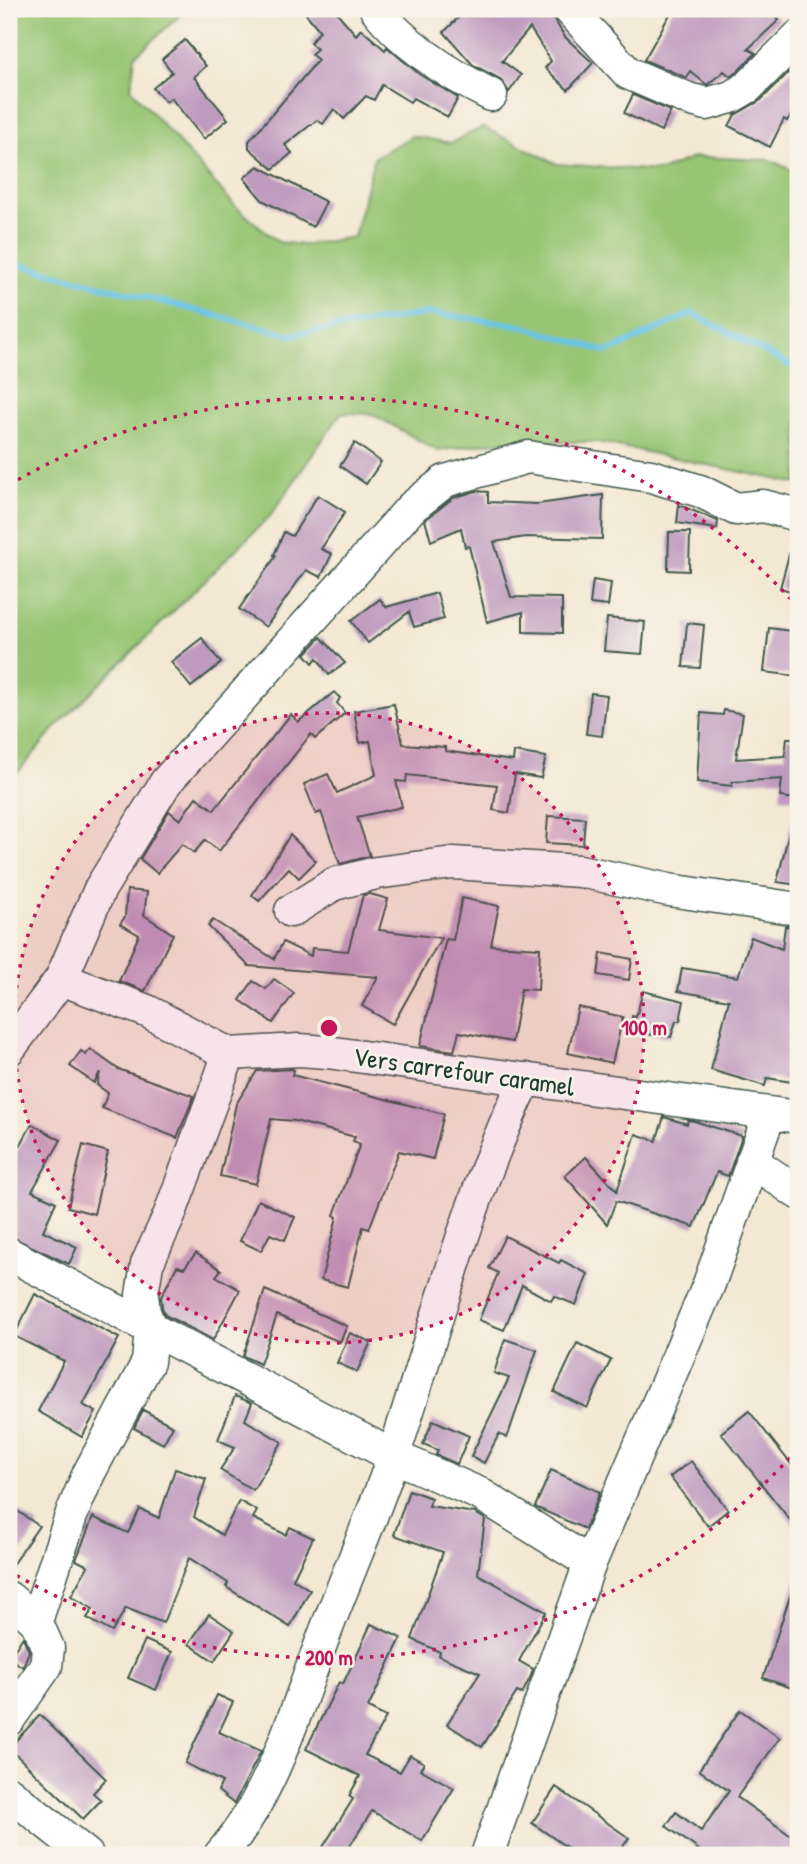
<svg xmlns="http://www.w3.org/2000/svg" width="807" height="1864" viewBox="0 0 807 1864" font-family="'Patrick Hand',sans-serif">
	<rect width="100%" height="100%" fill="#f7f3e8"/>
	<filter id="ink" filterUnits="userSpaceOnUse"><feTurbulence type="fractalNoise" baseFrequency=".0143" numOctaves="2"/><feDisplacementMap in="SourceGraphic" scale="14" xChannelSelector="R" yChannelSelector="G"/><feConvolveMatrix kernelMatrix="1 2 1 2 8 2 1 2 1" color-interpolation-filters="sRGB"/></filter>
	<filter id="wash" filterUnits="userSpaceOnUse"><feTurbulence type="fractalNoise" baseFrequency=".00686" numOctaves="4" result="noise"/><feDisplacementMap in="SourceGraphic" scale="28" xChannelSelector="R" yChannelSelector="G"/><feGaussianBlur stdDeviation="1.57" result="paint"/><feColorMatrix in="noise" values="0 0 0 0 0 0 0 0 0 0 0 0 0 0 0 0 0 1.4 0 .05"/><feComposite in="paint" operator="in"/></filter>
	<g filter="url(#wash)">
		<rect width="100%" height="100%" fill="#f3e8d3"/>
		<!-- green -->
		<polygon fill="#98c573" stroke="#5c8154" stroke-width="2" points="9,9 187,9 135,56 131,89 235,206 278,242 303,245 354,237 374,158 412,136 451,143 483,127 557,164 661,171 695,157 770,160 798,173 798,484 598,442 495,442 438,451 372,414 341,413 271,515 57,726 9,783"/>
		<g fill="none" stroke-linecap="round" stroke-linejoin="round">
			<!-- stream -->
			<polyline stroke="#67c4e5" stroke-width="6" points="9,262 291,335 430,313 518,325 608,352 692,313 798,370"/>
		</g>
		<g id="blocks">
			<!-- building -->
			<g fill="#bf9bbf">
				<polygon points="302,9 334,9 356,35 361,29 385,50 387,47 419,74 458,98 448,117 413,98 410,102 382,85 374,100 366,96 344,119 334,109 323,124 317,120 285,145 292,153 273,169 249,148 249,141 318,60 311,54 317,49 310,43 320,31"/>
				<polygon points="467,9 548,9 565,37 593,63 568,90 545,68 551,61 530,28 502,61 521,75 509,92 500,79 473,65 444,32"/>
				<polygon points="673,9 769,9 779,20 748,49 756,53 737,72 730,76 724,71 707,85 690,71 687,78 644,60"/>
				<polygon points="185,40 206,66 194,77 228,119 204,139 171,98 166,102 153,88 172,72 162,59"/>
				<polygon points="791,70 798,73 798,105 787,121 784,119 770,147 729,126 735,115 761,100"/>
				<polygon points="633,95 671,111 661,131 624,113"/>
				<polygon points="258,166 326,202 313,227 262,200 244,178"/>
				<polygon points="355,443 381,462 366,484 340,466"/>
				<polygon points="476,491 488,492 488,502 538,504 603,495 602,539 526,537 494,542 511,597 562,598 562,633 523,632 523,612 487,622 469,546 465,547 461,528 431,541 425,520 453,498"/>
				<polygon points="318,495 345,512 321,549 332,554 321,577 306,570 266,627 239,609 276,556 274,555 284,532 292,536"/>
				<polygon points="679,505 718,521 717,529 677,523"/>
				<polygon points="669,532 690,532 689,571 668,570"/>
				<polygon points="793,540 798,541 798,593 780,588"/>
				<polygon points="593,580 611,583 608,606 590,604"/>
				<polygon points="437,593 444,619 414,627 409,612 368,643 351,621 380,599 386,607"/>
				<polygon points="607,618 645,622 642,654 604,651"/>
				<polygon points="687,623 704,625 700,668 683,667"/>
				<polygon points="769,628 798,632 797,676 764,672"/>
				<polygon points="321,637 345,663 329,675 317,658 313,663 305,654"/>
				<polygon points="202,638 221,663 191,687 171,662"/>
				<polygon points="334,692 340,698 337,703 345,713 315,739 311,734 219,851 205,840 194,853 182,844 157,873 140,859 169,811 180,820 196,797 214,810 291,714 298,722"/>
				<polygon points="591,693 607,695 602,736 586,734"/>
				<polygon points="394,704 403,744 445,747 445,751 513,761 514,752 546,757 541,778 515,774 509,813 493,810 497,785 407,775 406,782 396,781 402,807 357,817 370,856 340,864 321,812 316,814 304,784 328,774 337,793 376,775 370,741 360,743 354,711"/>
				<polygon points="724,710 743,714 736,759 785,756 787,738 798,738 796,799 780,797 782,779 732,782 732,786 697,782 701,713 723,715"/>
				<polygon points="548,816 585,818 583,845 546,843"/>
				<polygon points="792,820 798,821 798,885 777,882"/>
				<polygon points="290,835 316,861 299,878 289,868 259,901 252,895"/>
				<polygon points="127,890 147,892 144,915 173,934 145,991 119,981 139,935 120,924 125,917"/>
				<polygon points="370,894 388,899 379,930 441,938 393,1024 362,1006 378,977 249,966 208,926 213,920 274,959 283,942 311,956 312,948 348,951 363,895"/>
				<polygon points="462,898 499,906 491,945 540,948 538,990 521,989 512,1042 459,1032 454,1051 420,1046 446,939 453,940"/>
				<polygon points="785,926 798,927 798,1083 767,1078 765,1086 711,1070 729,1000 678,991 682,968 738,977 751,937 782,949"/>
				<polygon points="601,953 632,959 629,980 598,975"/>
				<polygon points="274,979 294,993 273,1023 240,1000 253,981 266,989"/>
				<polygon points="643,991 684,1001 680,1021 676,1021 671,1037 631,1032 632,1016 636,1017"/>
				<polygon points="578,1007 623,1017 612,1063 568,1053"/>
				<polygon points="90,1049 118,1069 194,1096 177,1138 102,1108 108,1093 97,1085 100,1072 94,1083 70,1066 81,1051 86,1055"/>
				<polygon points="292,1069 294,1070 292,1075 444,1114 433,1159 399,1151 369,1229 363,1227 348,1287 321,1280 337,1217 334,1215 360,1144 353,1141 355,1137 295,1121 271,1119 256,1184 220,1176 236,1104 257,1071"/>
				<polygon points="664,1117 687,1124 688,1120 694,1121 742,1136 728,1176 717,1172 694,1227 616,1201 607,1224 565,1176 586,1157 617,1191 636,1134 656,1141"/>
				<polygon points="32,1124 61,1140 32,1191 56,1202 43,1231 77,1247 69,1264 9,1236 9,1166"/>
				<polygon points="83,1145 108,1152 94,1214 68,1207"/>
				<polygon points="258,1200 295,1217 285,1240 270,1234 261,1251 240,1241"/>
				<polygon points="505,1236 559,1263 561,1260 588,1274 576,1305 554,1296 551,1301 522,1285 504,1330 479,1320 498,1273 489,1268"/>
				<polygon points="196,1253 221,1270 216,1276 240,1290 213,1340 165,1315 162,1307 161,1297 177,1266 184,1268"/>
				<polygon points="265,1290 347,1326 340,1342 277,1315 260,1364 243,1356"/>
				<polygon points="35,1294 119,1338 83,1405 96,1412 82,1437 38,1411 64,1361 14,1336"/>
				<polygon points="350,1333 371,1342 357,1372 337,1363"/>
				<polygon points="505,1339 537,1350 507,1438 499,1434 484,1463 471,1456 509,1378 494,1373"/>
				<polygon points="577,1343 611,1360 587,1408 554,1392"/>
				<polygon points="235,1396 252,1403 245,1420 282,1442 253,1490 220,1470 235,1447 218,1440"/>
				<polygon points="143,1410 173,1426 163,1444 134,1428"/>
				<polygon points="749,1411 798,1473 798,1530 721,1433"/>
				<polygon points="433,1420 469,1436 457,1464 436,1455 438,1450 423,1444"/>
				<polygon points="691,1461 728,1510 708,1526 670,1477"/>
				<polygon points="175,1469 206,1479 194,1517 222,1535 239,1501 257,1511 253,1518 286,1535 290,1527 313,1538 293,1579 310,1590 290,1627 226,1587 228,1583 189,1558 163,1623 126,1608 112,1632 87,1618 93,1609 71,1596 88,1566 76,1560 93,1517 128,1533 140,1509 159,1518"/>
				<polygon points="551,1470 600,1492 585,1529 535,1507"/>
				<polygon points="409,1490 431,1498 429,1506 475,1513 485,1519 478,1574 546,1612 519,1661 533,1669 531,1676 522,1694 517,1692 482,1747 447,1724 480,1673 439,1656 440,1652 412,1639 443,1552 394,1535"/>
				<polygon points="9,1505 39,1526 9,1569"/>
				<polygon points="795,1581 798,1582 798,1690 763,1678"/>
				<polygon points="209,1614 234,1631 214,1661 189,1644"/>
				<polygon points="371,1624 401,1638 368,1708 386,1717 365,1755 400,1772 410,1755 424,1763 420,1769 454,1788 422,1841 372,1811 344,1855 318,1855 353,1799 349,1796 360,1776 306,1749 339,1682 343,1684"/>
				<polygon points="23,1637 29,1651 23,1667 9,1658"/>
				<polygon points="145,1640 172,1652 156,1690 128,1678"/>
				<polygon points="217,1695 233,1702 219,1732 261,1751 234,1804 218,1791 222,1782 185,1763"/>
				<polygon points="740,1710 780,1738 737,1797 798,1841 798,1855 706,1855 666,1826 676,1812 701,1831 729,1791 699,1770"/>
				<polygon points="40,1715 106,1779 93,1793 101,1800 83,1819 9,1748"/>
				<polygon points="556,1787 629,1838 617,1855 578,1855 532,1823"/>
			</g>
		</g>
	</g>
	<g filter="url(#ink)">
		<use href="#blocks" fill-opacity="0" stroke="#3f574c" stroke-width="2"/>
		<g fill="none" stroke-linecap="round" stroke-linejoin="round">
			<!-- minor casing -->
			<g stroke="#3f574c" stroke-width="35">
				<g id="minor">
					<path d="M376,9C406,47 449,74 491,95"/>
					<polyline points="569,9 628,73 688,99 707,104 731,97 748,87 798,37"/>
					<polyline points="291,911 334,884 376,873 453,863 580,871 669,890 798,909"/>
					<polyline points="61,979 147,1011 229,1054 299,1050 327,1052 798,1117"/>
					<polyline points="9,1049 61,979 100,889 166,782 412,507 445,481 528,457 651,476 700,491 736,509 763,506 798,515"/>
					<polyline points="752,1161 798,1193"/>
					<polyline points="9,1254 393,1456 480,1494 590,1563"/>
					<polyline points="9,1598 36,1621"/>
					<polyline points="9,1719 46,1666 48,1648 36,1621 72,1513 89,1473 148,1362 151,1329 144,1312 142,1295 147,1264 169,1216 229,1054"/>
					<polyline points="9,1793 87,1855"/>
					<path d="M220,1855C272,1796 294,1714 322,1641C345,1579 373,1517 394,1454C436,1328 467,1199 526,1079"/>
					<polyline points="487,1855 590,1563 709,1284 769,1115"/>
				</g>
			</g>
			<!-- minor -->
			<use href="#minor" stroke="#fff" stroke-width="32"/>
		</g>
	</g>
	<!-- distance rings -->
	<circle cx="329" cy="1028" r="315" fill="#c2185b" fill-opacity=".12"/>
	<g fill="none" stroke="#c2185b" stroke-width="3.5" stroke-dasharray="3.5 7">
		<circle cx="329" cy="1028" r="315"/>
		<path d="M797 1450A630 630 0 0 1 9 1571M9 485A630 630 0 0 1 797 606"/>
	</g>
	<g text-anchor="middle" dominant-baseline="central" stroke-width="5" stroke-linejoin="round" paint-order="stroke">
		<!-- street labels -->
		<g font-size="26" fill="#1f3d34" stroke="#f7f3e8">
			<text transform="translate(464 1071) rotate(8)">Vers carrefour caramel</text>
		</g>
	</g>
	<circle cx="329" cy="1028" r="10" fill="#c2185b" stroke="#f7f3e8" stroke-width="3.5"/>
	<g font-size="21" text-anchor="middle" font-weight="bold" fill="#c2185b" stroke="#f7f3e8" stroke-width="5" stroke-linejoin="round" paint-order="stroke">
		<text x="644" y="1035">100 m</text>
		<text x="329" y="1665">200 m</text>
	</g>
	<!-- margin -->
	<rect width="807" height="1864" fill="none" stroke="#f7f3e8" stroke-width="35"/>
</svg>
